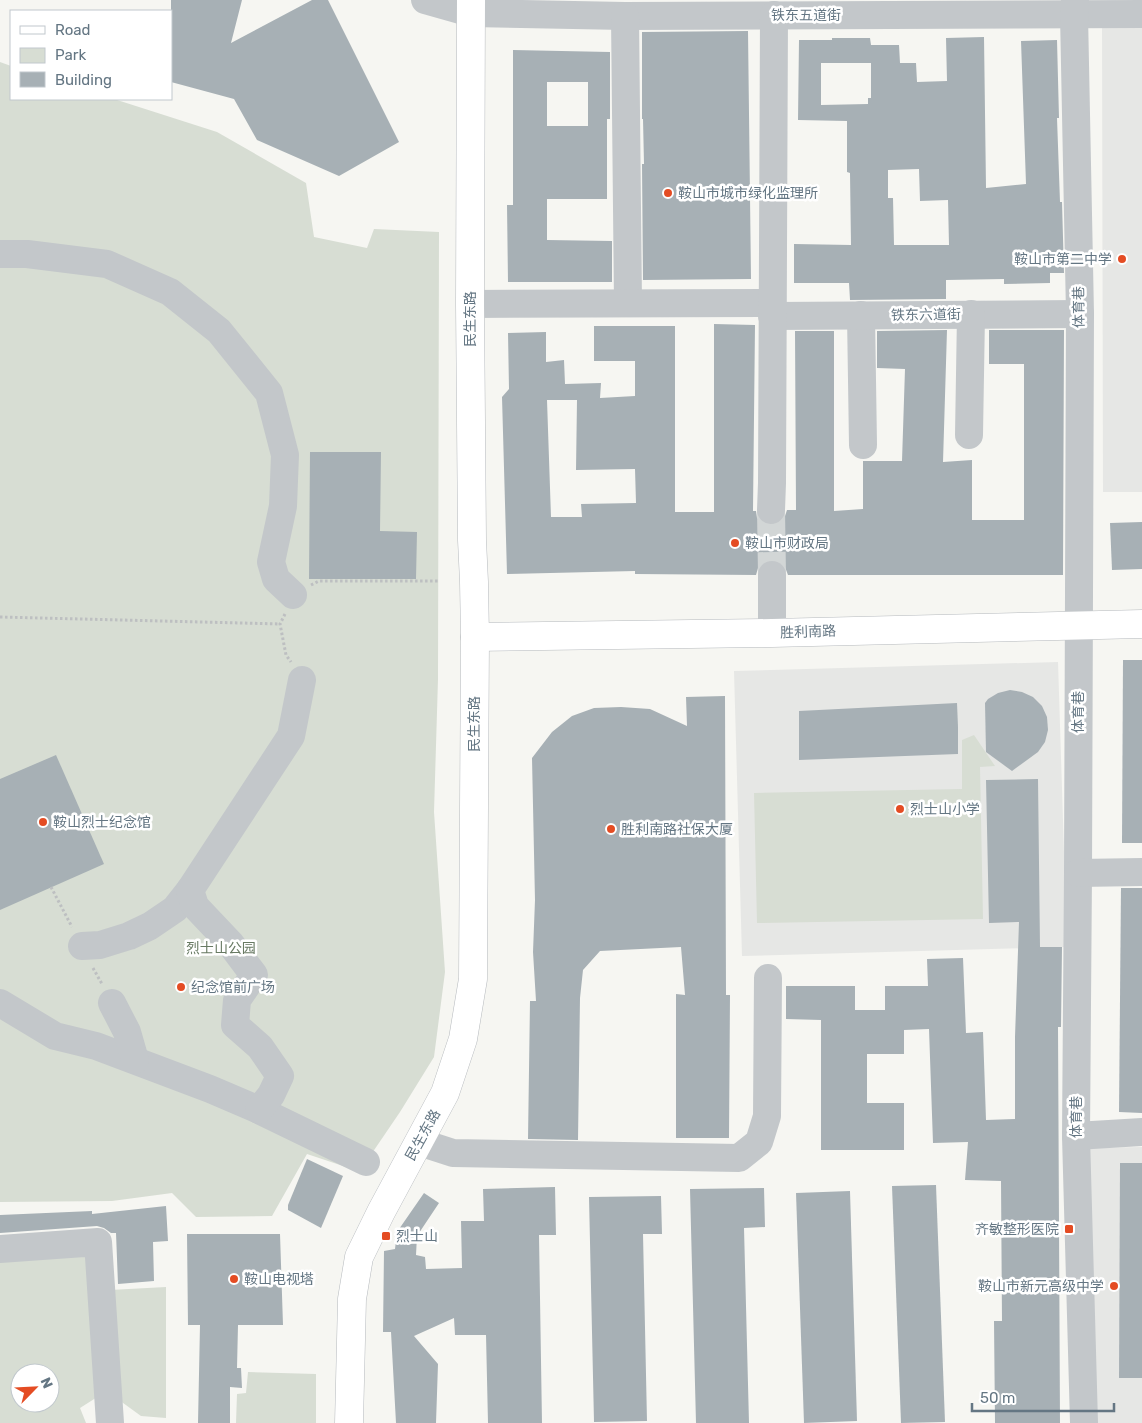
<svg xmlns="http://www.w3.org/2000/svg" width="1142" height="1423" viewBox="0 0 1142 1423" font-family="Rubik,'Noto Sans SC',sans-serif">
	<rect width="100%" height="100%" fill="#f6f6f2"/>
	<!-- built -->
	<g fill="#e6e7e5">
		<polygon points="1102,25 1142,25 1142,492 1103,492"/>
		<polygon points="1058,662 1067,947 742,956 734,671"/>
		<polygon points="1142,1147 1142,1423 1089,1423 1085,1148"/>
	</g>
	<!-- green -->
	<g fill="#d7ddd3" fill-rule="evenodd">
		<polygon points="0,62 11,66 11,99 114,99 217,132 306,183 314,237 367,248 374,229 439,232 438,679 434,812 445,972 434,1057 400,1112 366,1162 352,1169 307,1154 272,1216 196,1217 172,1193 112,1201 0,1202"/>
		<polygon points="974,735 995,766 980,767 983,919 757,923 754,793 962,789 962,740"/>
		<path d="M91,1246L102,1394L80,1408L86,1423H0V1261ZM20,1373H50V1403H20Z"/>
		<polygon points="166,1287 166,1418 141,1416 119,1400 110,1290"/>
		<polygon points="248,1372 316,1374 316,1423 236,1423 237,1394 246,1393"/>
	</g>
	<!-- building -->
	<g fill="#a7b0b5" fill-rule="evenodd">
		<polygon points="171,0 242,0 231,43 312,0 328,0 399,142 339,176 257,140 234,99 171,82"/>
		<polygon points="748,31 751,279 643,280 642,164 644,164 643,119 642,119 642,32"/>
		<path d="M984,37L986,188L1026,184L1021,41L1057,40L1059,118H1057L1060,202H1062L1064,273H1050V283L1004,284V279L946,280V299L850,300L849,283H794V244L851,245L850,173L847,172V121L798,120L799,40H832V38H870L871,45H899L900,63H916L917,82L947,81L946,38ZM821,63H871V98H868V104L821,105ZM919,169L920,201L948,200L949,245H894L893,198H888V170Z"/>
		<path d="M513,50L610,52V119H607V199H547V240L612,241V282H508L507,205H513ZM547,82H588V126H547Z"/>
		<path d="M714,324L755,325L753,511H756L757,518L762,523L771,526L778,524L784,519L787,510H796L795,331H834V511L863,509V461H902L905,369L877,368V331L947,330L943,462L972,460V520H1024V364H989V330H1064L1063,575H788L785,567L779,561L772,559L764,562L758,568L756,575L635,574V571L507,574L502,397L509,389L508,333L546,332V362L564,360L565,384L601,383L600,398L635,396V361H594V326H675V512H714ZM547,400H577L576,470L635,469L636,503L581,504L582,517H551Z"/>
		<polygon points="310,452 381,452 380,531 417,532 416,579 309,579"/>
		<polygon points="1142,522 1142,569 1112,570 1110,523"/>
		<polygon points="1123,660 1142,660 1142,843 1122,843"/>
		<polygon points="1010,690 1022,692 1033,697 1042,706 1047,717 1048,730 1045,742 1038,752 1012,771 986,752 985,703 988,699 998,693"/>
		<polygon points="725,696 726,995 730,995 729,1138 676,1138 676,994 685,995 681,947 600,951 583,970 580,998 578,1140 528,1139 530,1001 536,1001 533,952 535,900 532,758 552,732 572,716 594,708 621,707 650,709 687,726 686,697"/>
		<polygon points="957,703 958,727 958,754 799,760 799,711"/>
		<polygon points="56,755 104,864 0,910 0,779"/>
		<polygon points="1038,779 1040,947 1062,947 1061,1027 1058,1027 1060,1423 995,1423 994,1321 1002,1321 1001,1181 965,1180 968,1142 933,1143 929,1029 904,1030 904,1054 867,1054 867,1103 904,1103 904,1150 821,1150 821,1020 786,1019 786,986 855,986 855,1010 885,1010 885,986 928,986 927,959 963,958 966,1033 983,1032 986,1120 1015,1119 1015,1037 1019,922 989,923 986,780"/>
		<polygon points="1121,888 1142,888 1142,1113 1119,1112"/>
		<polygon points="307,1159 343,1176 321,1228 288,1210 288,1205"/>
		<polygon points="1120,1163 1142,1163 1142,1378 1119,1378"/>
		<polygon points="936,1185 945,1422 901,1423 892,1186"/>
		<polygon points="555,1187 556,1235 539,1235 542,1423 488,1423 486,1335 455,1335 454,1318 414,1336 438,1364 436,1423 396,1423 391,1332 383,1332 384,1251 395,1249 397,1232 424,1193 439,1203 417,1236 416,1255 425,1257 426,1269 462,1268 461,1221 484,1221 483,1189"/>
		<polygon points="764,1188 765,1227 744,1228 749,1423 696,1423 690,1189"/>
		<polygon points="850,1191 857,1421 804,1423 796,1193"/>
		<polygon points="661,1196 662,1234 643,1234 647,1421 594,1422 589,1197"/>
		<polygon points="166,1206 168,1241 153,1242 154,1281 118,1284 116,1233 111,1233 104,1228 97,1226 0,1233 0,1215 92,1211 92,1214"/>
		<polygon points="187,1234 280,1234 283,1325 238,1325 237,1368 241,1368 242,1388 230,1387 230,1423 198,1423 200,1325 188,1325"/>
	</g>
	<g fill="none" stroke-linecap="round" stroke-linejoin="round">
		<!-- minor-tunnel -->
		<polyline stroke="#d2d6d6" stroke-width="28" stroke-dasharray="28 14" stroke-linecap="butt" points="771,510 772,575"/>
		<!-- major casing -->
		<g stroke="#b6babe" stroke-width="29">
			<g id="major">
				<polyline points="475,637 772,633 1142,624"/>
				<polyline points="349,1423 352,1299 359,1257 381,1212 445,1093 463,1039 473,979 475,637 474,582 472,540 470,304 471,0"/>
			</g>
		</g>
		<!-- path -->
		<g stroke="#bdbfc1" stroke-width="3" stroke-dasharray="2.5 2.5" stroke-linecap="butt">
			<polyline points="311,585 319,581 438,581"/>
			<polyline points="285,614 280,624 286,655 291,662"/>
			<polyline points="0,617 280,624"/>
			<polyline points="51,887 72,927"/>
			<polyline points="93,968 102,984"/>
		</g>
		<!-- minor -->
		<g stroke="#c3c7ca" stroke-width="28">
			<polyline points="425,0 471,13 625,16 1142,14"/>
			<polyline points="1075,0 1074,14 1080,314 1078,873 1076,1136 1084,1423"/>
			<polyline points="625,16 628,303"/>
			<polyline points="0,254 27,254 107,264 170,292 219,331 269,393 285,455 283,506 271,562 276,579 293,595"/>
			<polyline points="470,304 772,303"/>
			<polyline points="861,315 863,445"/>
			<polyline points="772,316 1080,314"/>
			<polyline points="969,435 971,314"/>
			<polyline points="771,510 772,483 774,15"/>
			<polyline points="772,633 772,575"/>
			<polyline points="1078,873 1142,872"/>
			<polyline points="82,946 100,945 129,936 150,926 175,909 190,890"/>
			<polyline points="0,1003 55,1036 96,1046 210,1089 259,1110 366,1162"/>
			<polyline points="112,1003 127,1032 135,1060"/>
			<polyline points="259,1110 271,1095 280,1076 260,1047 235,1025 237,1000 254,975 230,943 195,906 190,890 291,736 302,680"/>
			<polyline points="1076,1136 1142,1132"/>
			<polyline points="419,1142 453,1153 739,1158 759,1142 767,1116 768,978"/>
			<polyline points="0,1249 98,1242 110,1423"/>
		</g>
		<!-- major -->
		<use href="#major" stroke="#fff" stroke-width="28"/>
	</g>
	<!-- markers -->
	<g fill="#e44c23" stroke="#fff" stroke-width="2">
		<circle cx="668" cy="193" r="5"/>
		<circle cx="1122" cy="259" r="5"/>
		<circle cx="735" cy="543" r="5"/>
		<circle cx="900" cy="809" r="5"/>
		<circle cx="43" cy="822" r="5"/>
		<circle cx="611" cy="829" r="5"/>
		<circle cx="181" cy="987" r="5"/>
		<rect x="1064" y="1224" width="10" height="10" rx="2.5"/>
		<rect x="381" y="1231" width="10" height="10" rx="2.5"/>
		<circle cx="234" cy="1279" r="5"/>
		<circle cx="1114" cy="1286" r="5"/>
	</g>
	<g text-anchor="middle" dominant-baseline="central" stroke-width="5" stroke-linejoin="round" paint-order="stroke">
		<!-- street labels -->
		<g font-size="14" fill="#647683" stroke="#fff">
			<text x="806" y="15">铁东五道街</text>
			<text transform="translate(1079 307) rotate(-91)">体育巷</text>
			<text transform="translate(926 315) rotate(-1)">铁东六道街</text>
			<text transform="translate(470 319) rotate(-90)">民生东路</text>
			<text transform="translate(808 632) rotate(-2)">胜利南路</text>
			<text transform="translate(1078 712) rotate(-90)">体育巷</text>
			<text transform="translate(474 724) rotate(-90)">民生东路</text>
			<text transform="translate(1076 1117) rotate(-90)">体育巷</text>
			<text transform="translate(423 1135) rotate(-61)">民生东路</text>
		</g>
		<!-- poi labels -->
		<g font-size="14" fill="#647683" stroke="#fff" text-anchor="start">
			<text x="678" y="193">鞍山市城市绿化监理所</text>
			<text x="1112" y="259" text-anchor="end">鞍山市第二中学</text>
			<text x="745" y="543">鞍山市财政局</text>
			<text x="910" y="809">烈士山小学</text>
			<text x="53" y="822">鞍山烈士纪念馆</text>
			<text x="621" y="829">胜利南路社保大厦</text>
			<text x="191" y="987">纪念馆前广场</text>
			<text x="1059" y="1229" text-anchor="end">齐敏整形医院</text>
			<text x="396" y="1236">烈士山</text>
			<text x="244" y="1279">鞍山电视塔</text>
			<text x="1104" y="1286" text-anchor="end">鞍山市新元高级中学</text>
		</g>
		<!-- park labels -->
		<g font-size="14" fill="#687a63" stroke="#fff">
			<text x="221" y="948">烈士山公园</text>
		</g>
	</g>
	<!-- legend -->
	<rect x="10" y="10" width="162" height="90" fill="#ffffff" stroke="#c1c8cd"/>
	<rect x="20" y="26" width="25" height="8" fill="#ffffff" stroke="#c1c8cd"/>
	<text x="55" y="35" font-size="15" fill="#647683">Road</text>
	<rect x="20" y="48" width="25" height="15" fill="#d7ddd3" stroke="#c1c8cd"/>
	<text x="55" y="60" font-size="15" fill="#647683">Park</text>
	<rect x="20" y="72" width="25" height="15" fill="#a7b0b5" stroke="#c1c8cd"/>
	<text x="55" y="85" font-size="15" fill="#647683">Building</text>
	<!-- north arrow -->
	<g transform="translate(35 1388) rotate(66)"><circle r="24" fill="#ffffff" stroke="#c1c8cd"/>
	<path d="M0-4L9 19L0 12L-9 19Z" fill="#e44c23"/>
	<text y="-8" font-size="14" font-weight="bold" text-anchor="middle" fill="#647683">N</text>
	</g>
	<!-- scale -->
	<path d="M972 1403v8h142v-8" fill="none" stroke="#647683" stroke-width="2.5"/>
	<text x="980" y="1403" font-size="15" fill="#647683" stroke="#ffffff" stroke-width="4" paint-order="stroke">50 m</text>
</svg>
